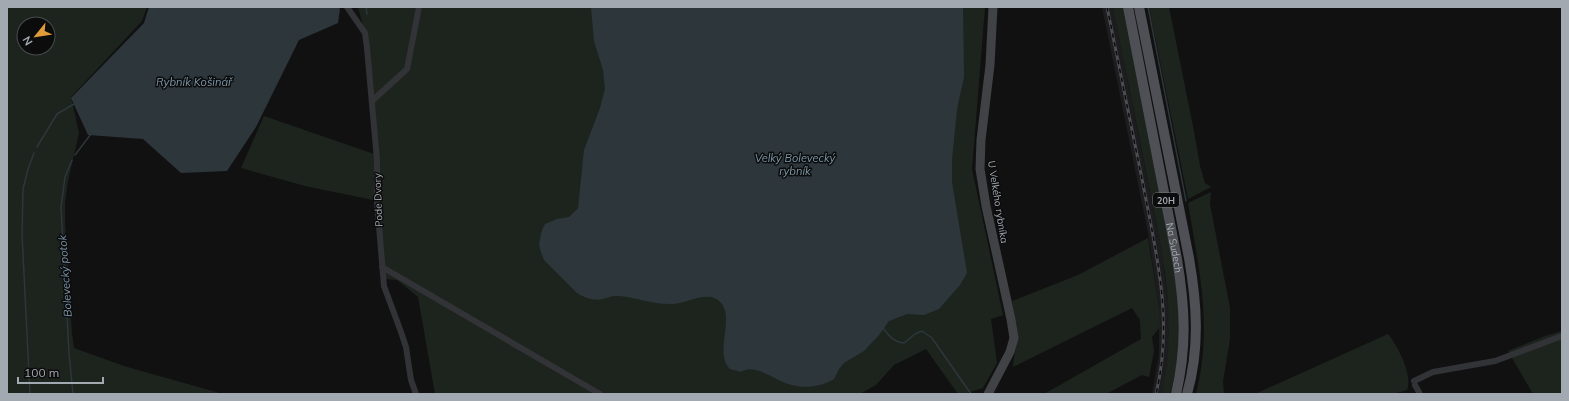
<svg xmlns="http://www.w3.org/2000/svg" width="1569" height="401" viewBox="0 0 1569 401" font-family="Mulish,sans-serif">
	<rect width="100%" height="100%" fill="#111112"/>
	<!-- built -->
	<polygon fill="#1d1d1f" points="1102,7 1113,7 1162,253 1169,310 1169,348 1165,380 1161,394 1152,394 1159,354 1159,306 1148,233"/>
	<!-- green -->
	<g fill="#1d241e" fill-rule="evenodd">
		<path d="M7,7H147L142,21L71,97L79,133L68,181L65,203V223L72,333L74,348L124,366L223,394H7ZM24,24H48V48H24Z"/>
		<polygon points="358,7 612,7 603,70 605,80 623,79 580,195 578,208 573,214 927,7 985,7 972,169 1003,315 991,319 997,363 983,388 964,394 958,394 926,349 894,365 876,385 860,394 435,394 418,297 397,280 385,279 376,200 373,200 305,186 241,168 264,116 374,154 365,33"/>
		<path d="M1113,7H1122L1124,8L1178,290C1180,327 1181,359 1170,394H1161C1180,322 1161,248 1147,176C1136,120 1124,63 1113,7Z"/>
		<polygon points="1149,7 1169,7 1194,131 1200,166 1205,183 1211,187 1188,199"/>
		<path d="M1211,192L1210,204L1230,308V339L1223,381L1224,394H1196C1213,327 1199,270 1188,203Z"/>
		<path d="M1148,238L1159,307L1160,327L1152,337L1154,351L1149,377L1142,375L1106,394H1044L1141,339L1140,320L1132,308L1013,367C1013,358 1016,351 1017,342C1018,328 1015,315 1012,301L1078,275Z"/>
		<polygon points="1562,331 1562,394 1533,394 1508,351 1545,336"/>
		<path d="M1388,334C1398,346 1413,376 1407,390L1393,394H1255Z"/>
	</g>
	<!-- water -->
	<g fill="#2d363b">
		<polygon points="149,7 338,7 340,9 338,23 299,40 256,127 227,171 181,173 143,139 88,135 71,98 144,23"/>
		<path d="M591,7H963L964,77L957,109L952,160V182L967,273L960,285L939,309L924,315L907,314L889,321L879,335L864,351L844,363L839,369L834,379C823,386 806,389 792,385C777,382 755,362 741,372L730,369C714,353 734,321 722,304C710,288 688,303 673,304C654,305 636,297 618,296C613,295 608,298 603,299C594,301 585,298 577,293L544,260L540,249L539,244L542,230L545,224L557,219L569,217L578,208L584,150L600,108L605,89L603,70L594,41Z"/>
	</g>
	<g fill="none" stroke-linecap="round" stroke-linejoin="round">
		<!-- stream -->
		<g stroke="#2d363b" stroke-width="1.5">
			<polyline points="366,7 367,14"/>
			<polyline points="1148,7 1186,201"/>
			<polyline points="37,147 57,114 74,104"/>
			<polyline points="75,155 91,134"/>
			<polyline points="72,160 65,177 61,207 69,353 73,394"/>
			<path d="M883,328C889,336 894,342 904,343L915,334L922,331L932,338L971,394"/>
			<polyline points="30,394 22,234 23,189 28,169 34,153"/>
		</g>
		<!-- street -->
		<g stroke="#323336" stroke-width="6">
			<polyline points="347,7 365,33 367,48 377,160 377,202 384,286 401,332 406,347 411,380 416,394"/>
			<polyline points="372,101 407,69 419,7"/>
			<polyline points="382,267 600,394"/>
			<polyline points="1414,381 1433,372 1495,361 1562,336"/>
			<polyline points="1415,385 1420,394"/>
		</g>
		<!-- secondary -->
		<polyline stroke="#404246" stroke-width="9" points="988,394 1010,352 1014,338 1011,319 986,206 980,169 981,140 990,65 993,7"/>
		<!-- primary -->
		<g stroke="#4e5055" stroke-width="10">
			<path id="s1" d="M1128,7L1177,259C1185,307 1187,347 1176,394"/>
			<path d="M1139,7L1189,258C1197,304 1200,348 1187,394"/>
		</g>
		<!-- rail casing -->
		<g stroke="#4b4d51" stroke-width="3">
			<path id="rail" d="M1107,7C1119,64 1130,122 1142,179C1156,253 1174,319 1156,394"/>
		</g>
		<!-- rail -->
		<use href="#rail" stroke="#0c0c0d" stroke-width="1.5" stroke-dasharray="4.5" stroke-linecap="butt"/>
	</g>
	<g text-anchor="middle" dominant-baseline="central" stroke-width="3" stroke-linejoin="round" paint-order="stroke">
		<!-- shield labels -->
		<rect fill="#0c0c0d" stroke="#767a80" stroke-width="1" x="1153" y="193" width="26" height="14" rx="3"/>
		<g font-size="9" font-weight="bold" fill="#a3a9b1">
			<text x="1166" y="200">20H</text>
		</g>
		<!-- street labels -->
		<g font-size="10" fill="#a3a9b1" stroke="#0c0c0d">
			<text transform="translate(378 200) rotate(-92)">Pode Dvory</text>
			<text transform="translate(998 202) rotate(81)">U Velkého rybníka</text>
			<text stroke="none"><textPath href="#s1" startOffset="245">Na Sudech</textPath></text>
		</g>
		<!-- water labels -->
		<g font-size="11" font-style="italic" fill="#7c98aa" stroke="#0c0c0d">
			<text x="194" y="82">Rybník Košinář</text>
			<text x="795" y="158">Velký Bolevecký<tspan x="795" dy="13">rybník</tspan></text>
			<text transform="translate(65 276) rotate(-94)">Bolevecký potok</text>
		</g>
	</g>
	<!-- border -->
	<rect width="1569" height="401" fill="none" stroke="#a3a9b1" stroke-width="16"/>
	<!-- north arrow -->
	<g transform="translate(36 36) rotate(240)"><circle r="19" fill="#0c0c0d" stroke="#484b4f"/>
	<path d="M0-3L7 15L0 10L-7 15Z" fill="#e09c3a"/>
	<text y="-6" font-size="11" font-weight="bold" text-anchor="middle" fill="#a3a9b1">N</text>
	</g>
	<!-- scale -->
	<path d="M18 377v6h85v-6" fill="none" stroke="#a3a9b1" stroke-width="2"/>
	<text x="24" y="377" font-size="12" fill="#a3a9b1" stroke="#0c0c0d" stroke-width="3" paint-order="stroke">100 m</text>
</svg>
